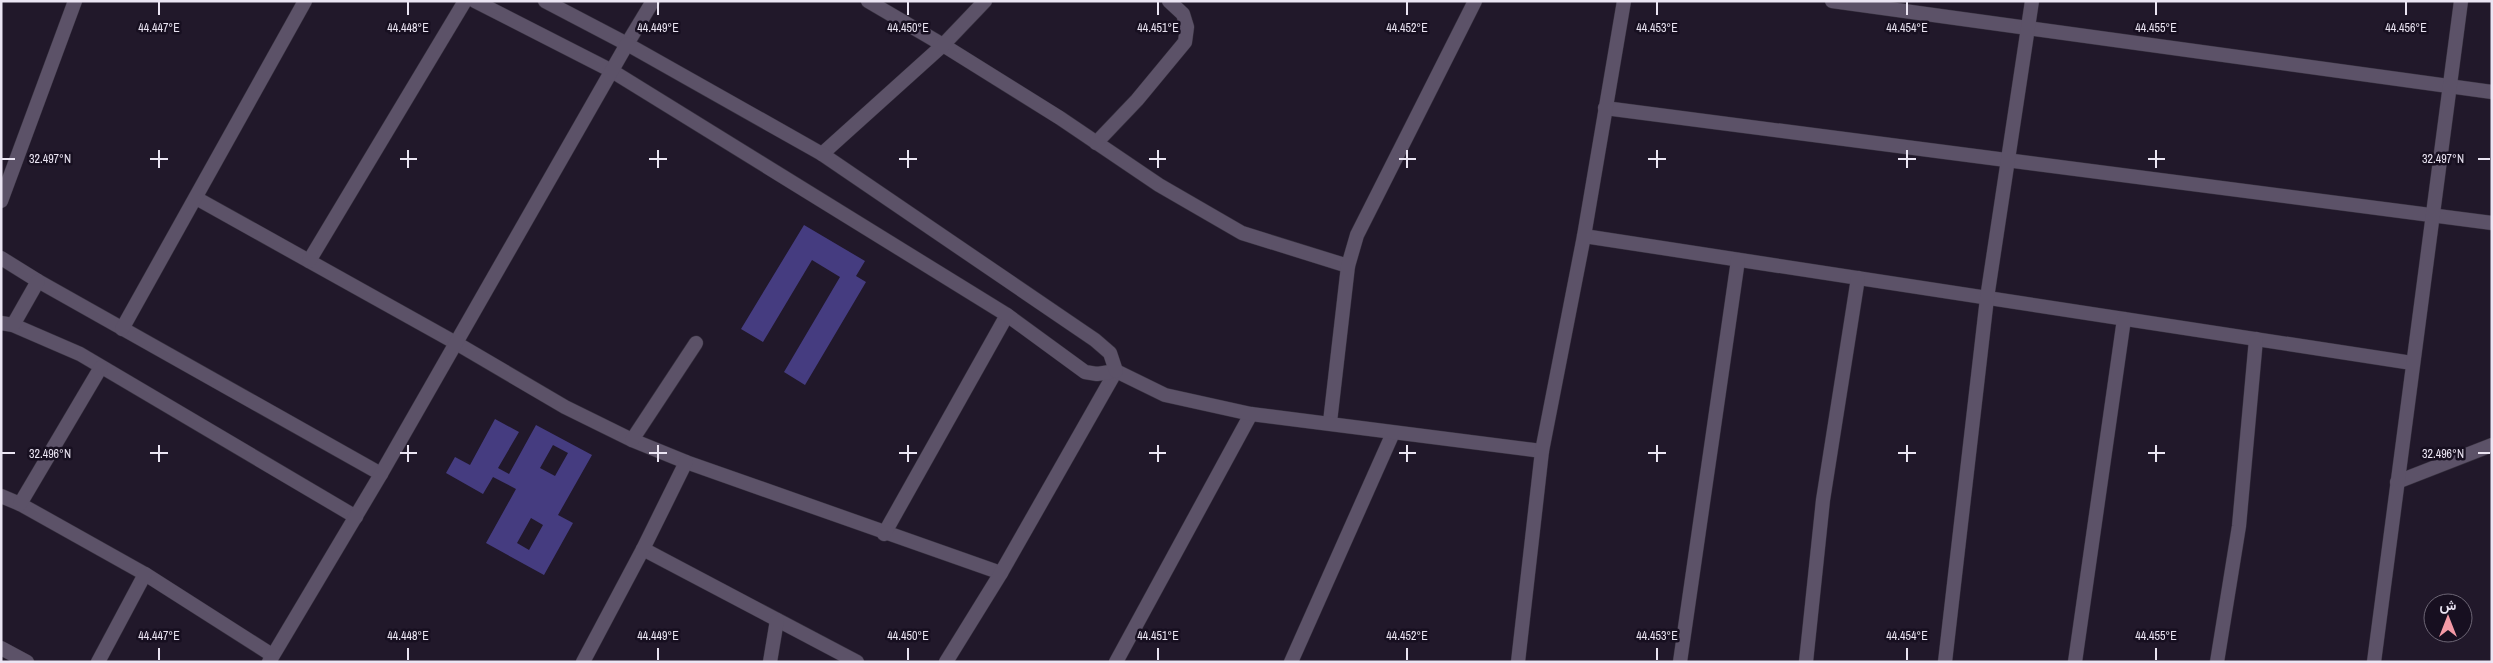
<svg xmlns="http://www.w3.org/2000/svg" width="2493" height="663" viewBox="0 0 2493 663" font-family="'Archivo Narrow',Vazirmatn,sans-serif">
	<rect width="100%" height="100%" fill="#21182a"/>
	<!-- building -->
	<g fill="#453c80" fill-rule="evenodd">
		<polygon points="804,225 865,261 856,276 866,282 805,385 784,372 840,277 812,260 763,342 741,329"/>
		<path d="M495,419L519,432L498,468L509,474L536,425L592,455L558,515L573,523L544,575L486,543L516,489L493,477L483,494L446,473L455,457L470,465ZM553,445L568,453L555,476L540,468ZM531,518L543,525L529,550L517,543Z"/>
	</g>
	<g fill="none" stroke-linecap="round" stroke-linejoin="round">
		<!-- minor casing -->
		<g stroke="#37313f" stroke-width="15">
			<g id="minor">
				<polyline points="475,1 612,71"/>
				<polyline points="545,1 627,44 653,1"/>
				<polyline points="868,1 943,45 1060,118 1159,185 1242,233 1348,266"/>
				<polyline points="1832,1 2492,92"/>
				<polyline points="1605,108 2492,223"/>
				<polyline points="1096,143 1137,100 1185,42 1187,27 1183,14 1169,1"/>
				<polyline points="822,154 943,45 985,1"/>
				<polyline points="196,198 456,343 565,407 632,440 686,462 1001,573"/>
				<polyline points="1,201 75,1"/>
				<polyline points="1584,236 2412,363"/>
				<polyline points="1,258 38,281 381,474"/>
				<polyline points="309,261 465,1"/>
				<polyline points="1,323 13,325 80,354 356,517"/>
				<polyline points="13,325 38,281"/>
				<polyline points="122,329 305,1"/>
				<polyline points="1330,422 1348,266 1357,235 1475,1"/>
				<polyline points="632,440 696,343"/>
				<polyline points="2397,482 2492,445"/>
				<polyline points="1,496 20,504 145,574 272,655"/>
				<polyline points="20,504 101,367"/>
				<polyline points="884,534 1007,315"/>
				<polyline points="643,549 857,662"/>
				<polyline points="1,648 27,662"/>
				<polyline points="98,662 145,574"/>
				<polyline points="583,662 643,549 686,462"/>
				<polyline points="770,662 777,620"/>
				<polyline points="946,662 1001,573 1116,371"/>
				<polyline points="1116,662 1251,414"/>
				<polyline points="1291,662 1393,433"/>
				<polyline points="1680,662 1738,260"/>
				<polyline points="1806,662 1823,500 1858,278"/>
				<polyline points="1945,662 1987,298 2032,1"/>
				<polyline points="2075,662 2124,319"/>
				<polyline points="2217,662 2239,526 2256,339"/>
				<polyline points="2374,662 2461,1"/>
			</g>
		</g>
		<!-- tertiary casing -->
		<g stroke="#37313f" stroke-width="15">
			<g id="tertiary">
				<polyline points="612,71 1007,315 1085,372 1097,374 1116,371 1165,395 1251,414 1542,451"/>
				<polyline points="269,662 381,474 627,44 822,154 1095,340 1110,353 1116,371"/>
				<polyline points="1518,662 1542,451 1584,236 1624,1"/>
			</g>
		</g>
		<!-- minor -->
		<use href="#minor" stroke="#5c5268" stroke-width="14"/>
		<!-- tertiary -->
		<use href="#tertiary" stroke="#5c5268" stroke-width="14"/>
	</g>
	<!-- ticks -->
	<path fill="none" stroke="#ebe5f3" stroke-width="2" d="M159,2V15M408,2V15M658,2V15M908,2V15M1158,2V15M1407,2V15M1657,2V15M1907,2V15M2156,2V15M2406,2V15M159,150V168M408,150V168M658,150V168M908,150V168M1158,150V168M1407,150V168M1657,150V168M1907,150V168M2156,150V168M2,159H15M150,159H168M400,159H417M649,159H667M899,159H917M1149,159H1166M1399,159H1416M1648,159H1666M1898,159H1916M2148,159H2165M2478,159H2490M159,445V462M408,445V462M658,445V462M908,445V462M1158,445V462M1407,445V462M1657,445V462M1907,445V462M2156,445V462M2,453H15M150,453H168M400,453H417M649,453H667M899,453H917M1149,453H1166M1399,453H1416M1648,453H1666M1898,453H1916M2148,453H2165M2478,453H2490M159,648V660M408,648V660M658,648V660M908,648V660M1158,648V660M1407,648V660M1657,648V660M1907,648V660M2156,648V660"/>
	<g font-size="12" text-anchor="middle" fill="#ebe5f3" stroke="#170f20" stroke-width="5" stroke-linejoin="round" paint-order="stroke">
		<text x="159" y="32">44.447°E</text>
		<text x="408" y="32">44.448°E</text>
		<text x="658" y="32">44.449°E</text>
		<text x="908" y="32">44.450°E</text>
		<text x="1158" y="32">44.451°E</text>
		<text x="1407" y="32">44.452°E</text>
		<text x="1657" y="32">44.453°E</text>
		<text x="1907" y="32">44.454°E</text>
		<text x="2156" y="32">44.455°E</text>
		<text x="2406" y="32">44.456°E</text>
		<text x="50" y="163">32.497°N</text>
		<text x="2443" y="163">32.497°N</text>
		<text x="50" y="458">32.496°N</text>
		<text x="2443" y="458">32.496°N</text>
		<text x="159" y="640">44.447°E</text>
		<text x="408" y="640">44.448°E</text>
		<text x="658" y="640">44.449°E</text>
		<text x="908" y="640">44.450°E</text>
		<text x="1158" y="640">44.451°E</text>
		<text x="1407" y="640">44.452°E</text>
		<text x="1657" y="640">44.453°E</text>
		<text x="1907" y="640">44.454°E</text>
		<text x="2156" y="640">44.455°E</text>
	</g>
	<!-- border -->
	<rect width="2493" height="663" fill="none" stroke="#ebe5f3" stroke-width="5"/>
	<!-- north arrow -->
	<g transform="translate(2448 618)"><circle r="24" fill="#170f20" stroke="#6c6574"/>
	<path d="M0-4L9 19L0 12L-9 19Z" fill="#f49aa6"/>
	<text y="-8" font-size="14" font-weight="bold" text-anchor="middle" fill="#ebe5f3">ش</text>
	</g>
</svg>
